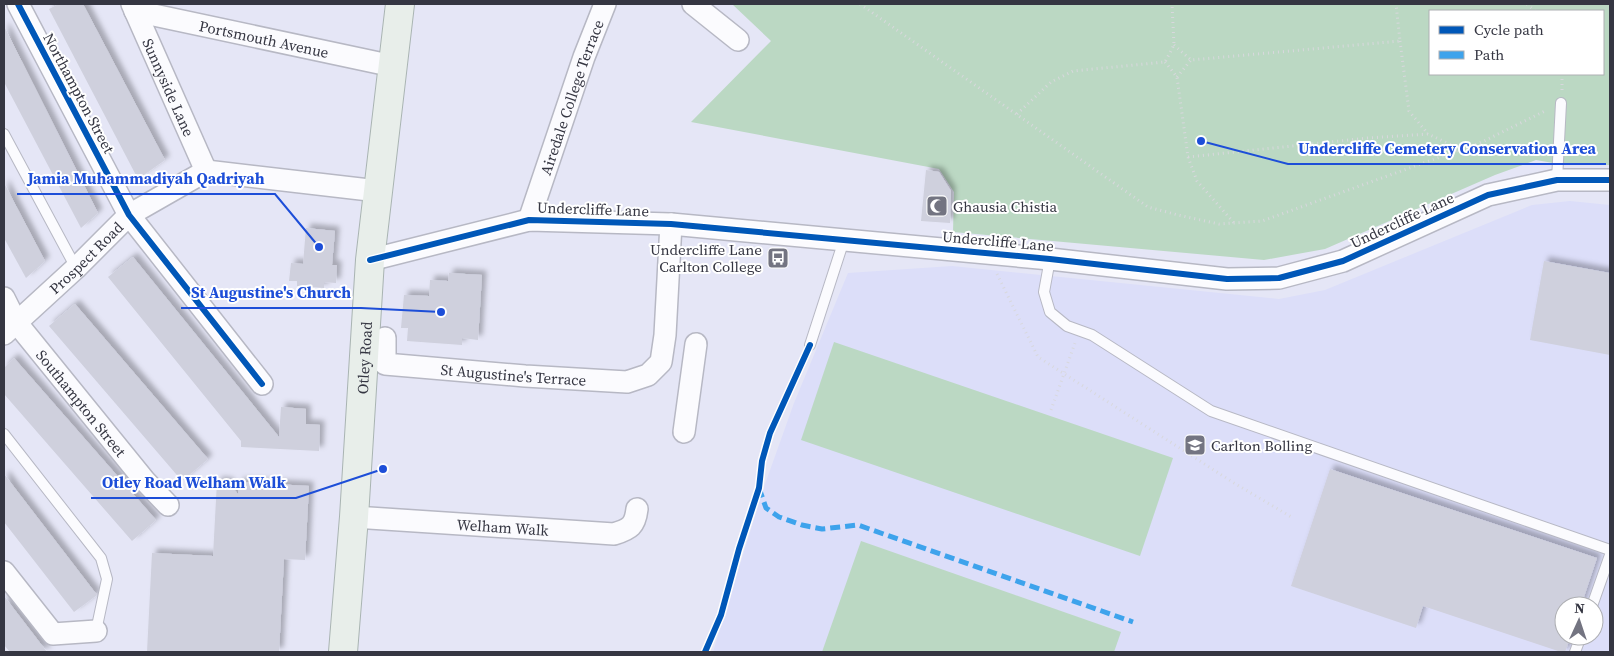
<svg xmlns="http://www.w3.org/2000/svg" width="1614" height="656" viewBox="0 0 1614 656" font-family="'Source Serif 4',serif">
	<defs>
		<filter id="shadow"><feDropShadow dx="4.5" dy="-4.5" stdDeviation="2.5" flood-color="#0004"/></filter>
	</defs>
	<rect width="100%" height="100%" fill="#e5e6f6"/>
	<!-- built -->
	<path fill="#dcdef9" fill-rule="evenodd" d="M1570,201L1610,205V652H713L764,487L794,403L848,273L952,266L1279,299L1325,290L1532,205ZM1564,606H1594V636H1564Z"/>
	<!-- green -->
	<g fill="#bbd8c3" fill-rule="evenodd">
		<path d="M732,4H1610V165L1559,164L1536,160L1495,175L1325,249L1264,260L953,232L954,192L939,169L691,122L771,41ZM1430,11H1603V74H1430Z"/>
		<polygon points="834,342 1173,458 1140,556 801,440"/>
		<polygon points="861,541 1121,632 1114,652 822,652"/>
	</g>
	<!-- building -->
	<g fill="#cfd0dd" filter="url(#shadow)">
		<polygon points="59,4 83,4 165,160 138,179 49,9"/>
		<polygon points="4,26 98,213 81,228 4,82"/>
		<polygon points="926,170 939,172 951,191 950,223 921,221"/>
		<polygon points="4,183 45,261 26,278 4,238"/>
		<polygon points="306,228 335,231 332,265 337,265 336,283 324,282 324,288 297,286 297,281 289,281 291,263 303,264"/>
		<polygon points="133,257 279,437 281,407 306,409 306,424 320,425 319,451 241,447 241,441 108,277"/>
		<polygon points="1544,261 1610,273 1610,355 1530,340"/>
		<polygon points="449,273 482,275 478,340 462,338 462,345 407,341 408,328 401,328 404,295 429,296 430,280 448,281"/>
		<polygon points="75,304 208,459 182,481 49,326"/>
		<polygon points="14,358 156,520 132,541 4,394 4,368"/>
		<polygon points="1330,469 1597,558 1581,606 1564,606 1564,636 1571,636 1565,652 1561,652 1423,606 1416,628 1291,586"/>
		<polygon points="4,474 97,595 74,612 4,522"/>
		<polygon points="217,481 228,482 238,494 239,482 309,486 305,560 284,559 279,652 147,652 152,553 213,556"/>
		<polygon points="4,596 47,652 10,652 4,645"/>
	</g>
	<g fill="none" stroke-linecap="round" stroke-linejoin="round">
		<!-- service casing -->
		<g stroke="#b7b8c4" stroke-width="12">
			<g id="service">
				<polyline points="4,134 76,268"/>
				<polyline points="1557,180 1561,103"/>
				<polyline points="1050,259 1044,292 1050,312 1067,326 1092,335 1211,411 1610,550"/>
				<polyline points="810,345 844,240"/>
				<polyline points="4,434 101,558 107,579 96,631"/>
				<polyline points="1592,606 1610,555"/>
				<polyline points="1575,652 1581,636"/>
			</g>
		</g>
		<!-- minor casing -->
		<g stroke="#b7b8c4" stroke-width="24">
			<g id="minor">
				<polyline points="18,4 129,215 262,384"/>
				<path id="s1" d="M132,4L206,171"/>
				<polyline points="693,4 738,40"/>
				<path id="s2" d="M135,11L393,66"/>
				<path id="s3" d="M529,220L584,57L605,4"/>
				<polyline points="370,260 529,220 671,224 1050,259 1227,279 1279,278 1343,261 1488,195 1557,180 1610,180"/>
				<path id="s4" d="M4,298L16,322L145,481L168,505"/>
				<path id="s5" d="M4,334L76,268L129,215L206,171L378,191"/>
				<path id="s6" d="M385,338V364L525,376L627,382L648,375L661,362L665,335L671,224"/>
				<polyline points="684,432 696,344"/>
				<path id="s7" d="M354,517L614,534C630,529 635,526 637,509"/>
				<polyline points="4,572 53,634 96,631"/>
			</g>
		</g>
		<!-- primary casing -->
		<g stroke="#a9b4b2" stroke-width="30">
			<g id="primary">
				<path id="s8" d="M343,652L354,517L370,260L400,4"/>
			</g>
		</g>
		<!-- path -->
		<g stroke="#d8d8dd" stroke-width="3" stroke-dasharray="1 4" stroke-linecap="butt">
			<polyline points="860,4 1148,207 1178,215 1219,224 1262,221 1482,142 1547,110"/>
			<polyline points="1527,4 1535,11"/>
			<polyline points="1400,41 1409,111 1428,134"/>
			<polyline points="1174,45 1191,60 1400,41 1396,4"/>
			<polyline points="1165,62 1177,77 1188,157 1197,181 1234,223"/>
			<polyline points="1562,74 1562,91"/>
			<polyline points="1177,77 1191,60"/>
			<polyline points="1017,114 1051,82 1073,71 1165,62 1174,45 1172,4"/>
			<polyline points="1188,157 1368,138 1428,134 1460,149"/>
			<polyline points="997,274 1038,357 1234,483 1293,518"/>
			<polyline points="1051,410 1075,343"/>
		</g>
		<!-- service -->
		<use href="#service" stroke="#fbfbfe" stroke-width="10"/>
		<!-- minor -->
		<use href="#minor" stroke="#fbfbfe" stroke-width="21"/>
		<!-- primary -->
		<use href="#primary" stroke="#e8eeea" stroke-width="28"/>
		<!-- quiet -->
		<polyline stroke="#3ea3ec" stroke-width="5" stroke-dasharray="10 5" stroke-linecap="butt" points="759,488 766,508 779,517 802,525 822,529 858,525 1133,622"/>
		<!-- cycleway casing -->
		<g stroke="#fff" stroke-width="9">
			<g id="cycleway">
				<polyline points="18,4 129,215 262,384"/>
				<polyline points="370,260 529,220 671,224 1050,259 1227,279 1279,278 1343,261 1488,195 1557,180 1610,180"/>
				<polyline points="705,652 721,615 739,549 759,488 762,461 770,433 810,345"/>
			</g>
		</g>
		<!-- cycleway -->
		<use href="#cycleway" stroke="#0057b8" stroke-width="6"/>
	</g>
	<!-- icons -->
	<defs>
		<g id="mosque-square" transform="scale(1.125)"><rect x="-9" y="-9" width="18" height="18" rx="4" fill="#737481" stroke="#fff"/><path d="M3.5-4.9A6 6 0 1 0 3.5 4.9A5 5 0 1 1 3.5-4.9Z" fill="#fff"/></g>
		<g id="bus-square" transform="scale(1.125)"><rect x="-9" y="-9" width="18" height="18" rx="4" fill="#737481" stroke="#fff"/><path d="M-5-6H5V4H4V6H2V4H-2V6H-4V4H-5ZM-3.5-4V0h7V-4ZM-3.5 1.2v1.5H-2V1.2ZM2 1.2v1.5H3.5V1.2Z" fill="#fff"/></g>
		<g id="school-square" transform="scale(1.125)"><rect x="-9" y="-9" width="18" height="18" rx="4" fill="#737481" stroke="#fff"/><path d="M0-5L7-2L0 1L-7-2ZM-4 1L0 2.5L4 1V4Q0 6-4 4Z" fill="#fff"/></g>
	</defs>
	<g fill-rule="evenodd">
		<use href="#mosque-square" x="937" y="206"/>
		<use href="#bus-square" x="778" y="258"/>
		<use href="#school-square" x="1195" y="445"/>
	</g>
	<g text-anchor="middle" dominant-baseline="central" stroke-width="4" stroke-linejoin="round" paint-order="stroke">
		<!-- street labels -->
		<g font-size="15" fill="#353642" stroke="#fff">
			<text stroke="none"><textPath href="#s2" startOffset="132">Portsmouth Avenue</textPath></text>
			<text stroke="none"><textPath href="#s1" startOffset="91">Sunnyside Lane</textPath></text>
			<text transform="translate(79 93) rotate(62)">Northampton Street</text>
			<text stroke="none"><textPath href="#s3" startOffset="130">Airedale College Terrace</textPath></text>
			<text transform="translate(593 209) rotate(2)">Undercliffe Lane</text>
			<text transform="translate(1402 220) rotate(-25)">Undercliffe Lane</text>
			<text transform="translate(998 241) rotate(5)">Undercliffe Lane</text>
			<text stroke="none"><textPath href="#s5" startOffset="112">Prospect Road</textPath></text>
			<text stroke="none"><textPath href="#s8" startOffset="295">Otley Road</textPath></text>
			<text stroke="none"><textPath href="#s6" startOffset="155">St Augustine's Terrace</textPath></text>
			<text stroke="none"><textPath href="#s4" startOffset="131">Southampton Street</textPath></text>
			<text stroke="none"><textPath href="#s7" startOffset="149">Welham Walk</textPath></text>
		</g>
		<!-- poi labels -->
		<g font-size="15" fill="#353642" stroke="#fff" text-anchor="start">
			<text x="953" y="206">Ghausia Chistia</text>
			<text x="762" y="249" text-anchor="end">Undercliffe Lane<tspan x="762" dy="17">Carlton College</tspan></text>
			<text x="1211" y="445">Carlton Bolling</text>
		</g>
	</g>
	<!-- callouts -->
	<path fill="none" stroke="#1d4ed8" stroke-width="2" d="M1201 141L1288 164H1606M319 247L275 194H17M441 312L361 308H181M383 469L296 498H91"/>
	<g fill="#1d4ed8" stroke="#fff" stroke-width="2">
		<circle cx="1201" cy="141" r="5"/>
		<circle cx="319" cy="247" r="5"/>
		<circle cx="441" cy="312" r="5"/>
		<circle cx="383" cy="469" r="5"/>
	</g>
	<g font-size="16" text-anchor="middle" font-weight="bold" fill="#1d4ed8" stroke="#fff" stroke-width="4" stroke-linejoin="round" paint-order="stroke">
		<text x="1447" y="154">Undercliffe Cemetery Conservation Area</text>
		<text x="146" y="184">Jamia Muhammadiyah Qadriyah</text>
		<text x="271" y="298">St Augustine's Church</text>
		<text x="194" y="488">Otley Road Welham Walk</text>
	</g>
	<!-- border -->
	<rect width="1614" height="656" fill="none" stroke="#353642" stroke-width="10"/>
	<!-- legend -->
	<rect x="1429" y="10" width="175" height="65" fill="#ffffff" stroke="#aeafb3"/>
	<rect x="1439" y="26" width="25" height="8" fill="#0057b8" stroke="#aeafb3"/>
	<text x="1474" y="35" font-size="15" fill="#353642">Cycle path</text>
	<rect x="1439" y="51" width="25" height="8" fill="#3ea3ec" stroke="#aeafb3"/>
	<text x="1474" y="60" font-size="15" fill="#353642">Path</text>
	<!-- north arrow -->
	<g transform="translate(1579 621) rotate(3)"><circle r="24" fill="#ffffff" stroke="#aeafb3"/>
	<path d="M0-4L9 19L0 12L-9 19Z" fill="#737481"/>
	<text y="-8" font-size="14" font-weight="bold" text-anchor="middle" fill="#353642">N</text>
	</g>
</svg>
